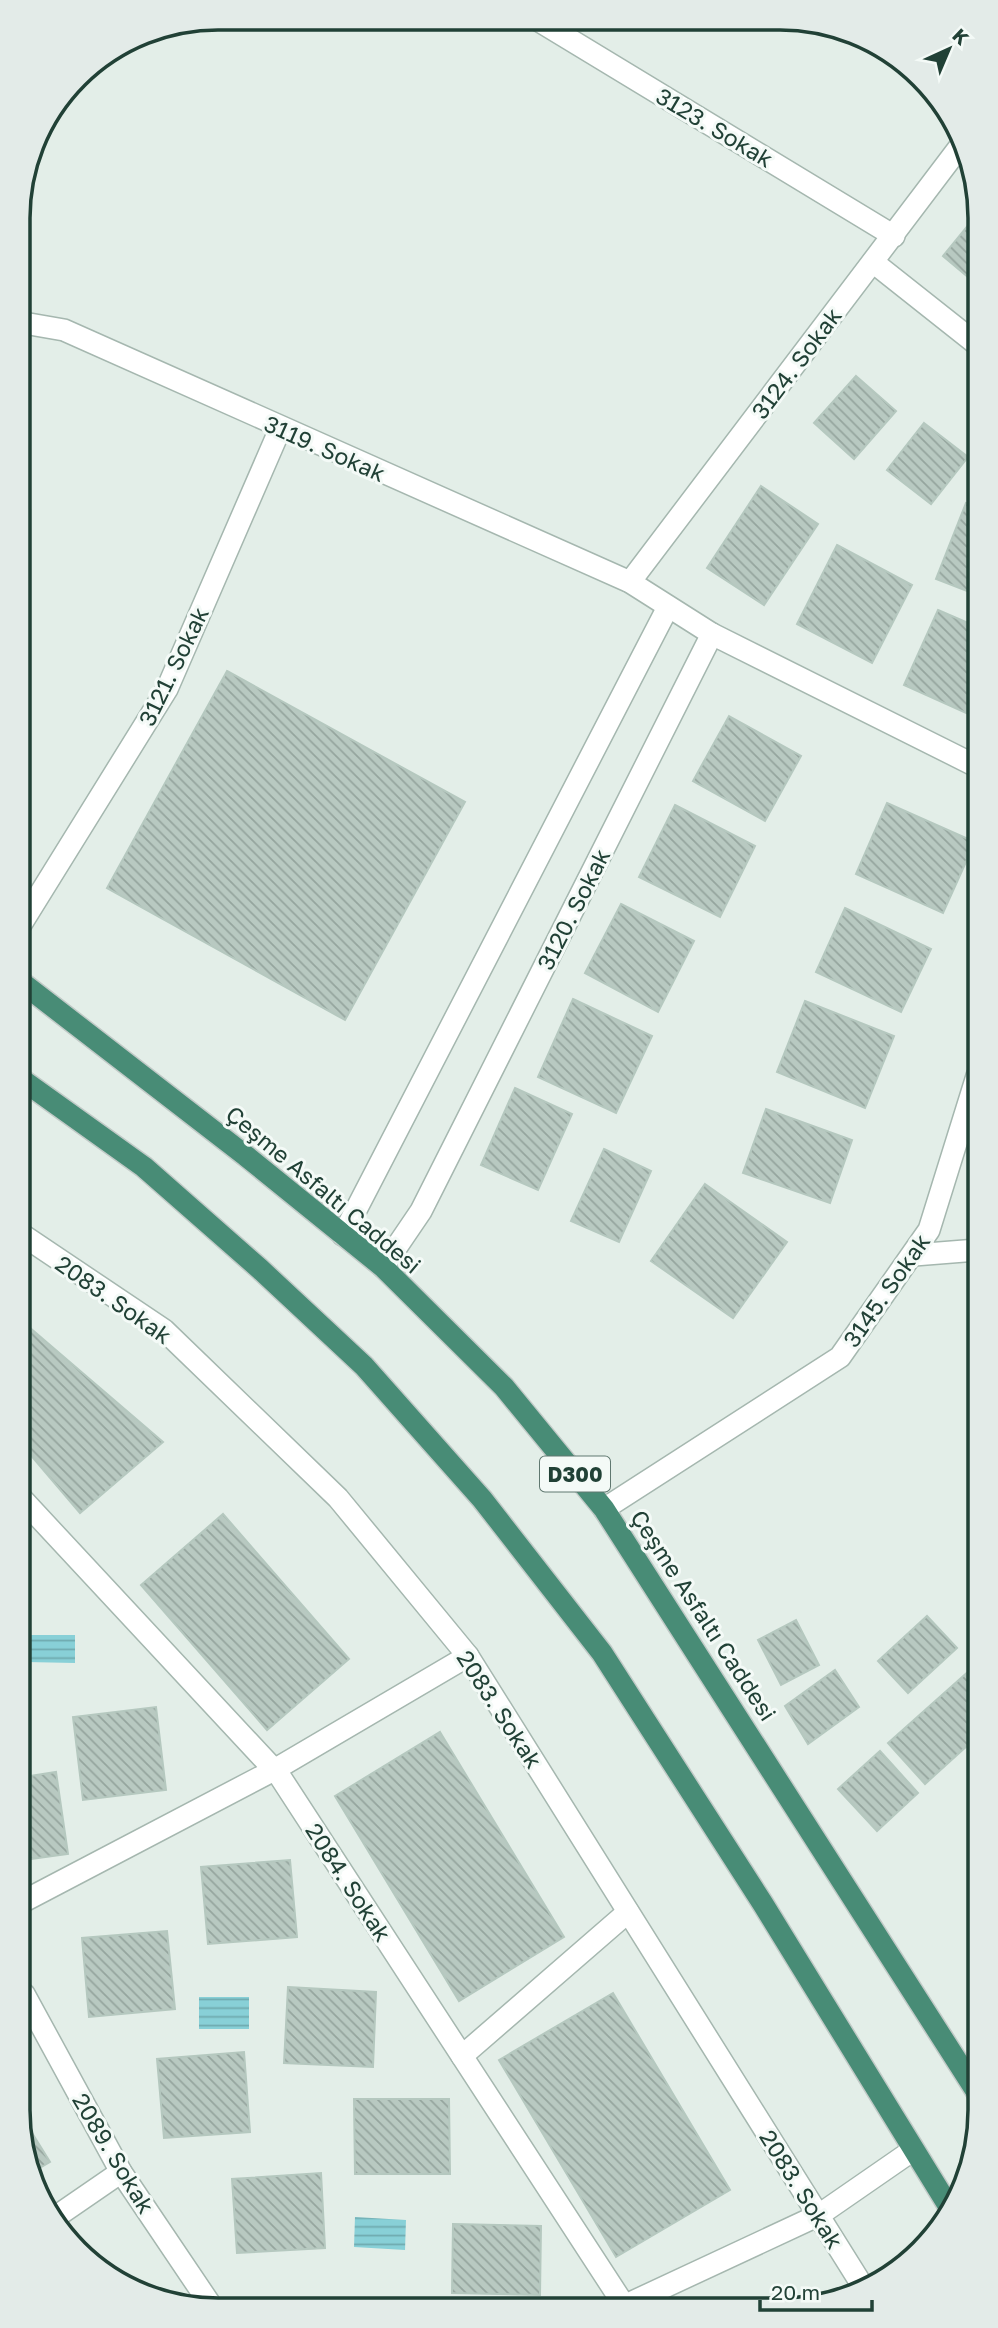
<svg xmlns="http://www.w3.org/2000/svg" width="998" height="2328" viewBox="0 0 998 2328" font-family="'Golos Text',sans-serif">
	<defs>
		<pattern id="water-rules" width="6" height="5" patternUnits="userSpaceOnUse" patternTransform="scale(1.75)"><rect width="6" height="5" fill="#88d0d7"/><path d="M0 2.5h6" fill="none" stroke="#6faaaf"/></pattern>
		<pattern id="building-back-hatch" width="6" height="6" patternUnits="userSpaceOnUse" patternTransform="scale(1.75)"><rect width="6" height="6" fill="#b8c9c1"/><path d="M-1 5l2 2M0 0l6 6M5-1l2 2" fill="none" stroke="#95a59e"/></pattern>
	</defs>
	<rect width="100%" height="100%" fill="#e3eee8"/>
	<!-- water -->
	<g fill="url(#water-rules)">
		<polygon points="26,1635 75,1635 75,1663 26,1662"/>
		<rect x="199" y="1997" width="50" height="32"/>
		<polygon points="355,2217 406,2220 405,2250 354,2247"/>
	</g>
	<!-- building -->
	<g fill="url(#building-back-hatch)" stroke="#b5c8bf" stroke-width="2">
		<polygon points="974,218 974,282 943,256"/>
		<polygon points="856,376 896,411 854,459 814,423"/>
		<polygon points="924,423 968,457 931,504 887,470"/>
		<polygon points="761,486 818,524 764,605 707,568"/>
		<polygon points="966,503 975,506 975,594 936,579"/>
		<polygon points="837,545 912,585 872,663 797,624"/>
		<polygon points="938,610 975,626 975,717 904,685"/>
		<polygon points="227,671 465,802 345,1020 107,888"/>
		<polygon points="729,716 801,756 765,821 693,781"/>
		<polygon points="887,803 975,842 943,913 856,874"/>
		<polygon points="675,805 755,846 720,917 639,877"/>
		<polygon points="621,904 694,941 658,1012 585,973"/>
		<polygon points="845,908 931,949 901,1012 816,972"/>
		<polygon points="573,999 652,1036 616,1113 538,1077"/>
		<polygon points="805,1001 894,1036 865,1108 777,1072"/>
		<polygon points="515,1088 572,1114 538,1190 481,1165"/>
		<polygon points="766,1109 852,1140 830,1203 743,1173"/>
		<polygon points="604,1149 651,1171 619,1242 571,1221"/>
		<polygon points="705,1184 787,1242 733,1318 651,1261"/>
		<polygon points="22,1321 163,1442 80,1513 22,1445"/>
		<polygon points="223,1514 349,1659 267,1730 141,1585"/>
		<polygon points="927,1616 957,1648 908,1693 878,1661"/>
		<polygon points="796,1620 819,1665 781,1685 758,1640"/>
		<polygon points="979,1662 979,1735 925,1784 888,1743"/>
		<polygon points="835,1670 859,1707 808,1744 785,1706"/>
		<polygon points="156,1707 166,1790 83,1800 73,1717"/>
		<polygon points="440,1732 564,1937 459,2001 335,1796"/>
		<polygon points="880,1751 918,1793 877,1831 838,1789"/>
		<polygon points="56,1772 68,1854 23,1860 23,1777"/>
		<polygon points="290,1860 297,1937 208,1944 201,1867"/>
		<polygon points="167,1931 175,2009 89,2017 82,1938"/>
		<polygon points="288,1987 376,1992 373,2067 284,2063"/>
		<polygon points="613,1993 730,2190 616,2257 499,2060"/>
		<polygon points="244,2052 250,2132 164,2138 157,2059"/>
		<polygon points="354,2099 449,2099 450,2174 355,2174"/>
		<polygon points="24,2120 50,2162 31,2173 24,2163"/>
		<polygon points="321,2173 325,2248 237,2253 232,2179"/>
		<polygon points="453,2224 541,2226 540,2295 452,2293"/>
		<polygon points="397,2298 398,2306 314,2306 314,2302"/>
	</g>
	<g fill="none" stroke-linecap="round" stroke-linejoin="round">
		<!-- minor casing -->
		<g stroke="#a5b7af" stroke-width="24">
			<g id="minor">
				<polyline points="536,19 894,236"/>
				<polyline points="873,262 974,342"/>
				<polyline points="18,322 64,330 630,582 712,634 421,1211 383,1267"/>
				<polyline points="630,582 961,145"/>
				<polyline points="712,634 976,766"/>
				<polyline points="20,926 167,689 280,429"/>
				<polyline points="21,1234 164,1330 338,1498 468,1656 862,2285"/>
				<polyline points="343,1235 668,607"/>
				<polyline points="914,1255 977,1250"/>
				<polyline points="22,1499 279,1775 624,2305"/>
				<polyline points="604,1509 840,1357 929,1230 977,1076"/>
				<polyline points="24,1901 274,1770 468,1656"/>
				<polyline points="24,1994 121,2172 212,2307"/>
				<polyline points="462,2056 628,1912"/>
				<polyline points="57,2216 121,2172"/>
				<polyline points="626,2305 819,2215 913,2150"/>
			</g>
		</g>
		<!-- trunk casing -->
		<g stroke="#c1cac7" stroke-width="24">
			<g id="trunk">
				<polyline points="21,982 246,1156 383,1267 504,1387 604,1509 980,2097"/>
				<polyline points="21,1079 144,1167 260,1269 364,1366 482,1499 602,1653 763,1904 951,2210"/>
			</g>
		</g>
		<!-- minor -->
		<use href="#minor" stroke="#fff" stroke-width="21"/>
		<!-- trunk -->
		<use href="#trunk" stroke="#488c76" stroke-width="21"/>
	</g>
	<g text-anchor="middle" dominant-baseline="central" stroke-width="6" stroke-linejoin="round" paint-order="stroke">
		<!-- shield labels -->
		<rect fill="#f4faf7" stroke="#607870" stroke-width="2" x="540" y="1456.5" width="70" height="35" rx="5"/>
		<g font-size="21" font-weight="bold" fill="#214136">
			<text x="575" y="1474">D300</text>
		</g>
		<!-- street labels -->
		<g font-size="23" fill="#214136" stroke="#f4faf7">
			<text transform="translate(715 127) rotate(31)">3123. Sokak</text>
			<text transform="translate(796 363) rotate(-53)">3124. Sokak</text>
			<text transform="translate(325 448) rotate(24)">3119. Sokak</text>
			<text transform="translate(173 666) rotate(-64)">3121. Sokak</text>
			<text transform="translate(573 909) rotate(-63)">3120. Sokak</text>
			<text transform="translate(324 1189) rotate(40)">Çeşme Asfaltı Caddesi</text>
			<text transform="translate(886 1290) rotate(-55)">3145. Sokak</text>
			<text transform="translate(114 1299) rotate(35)">2083. Sokak</text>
			<text transform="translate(704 1615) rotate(57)">Çeşme Asfaltı Caddesi</text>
			<text transform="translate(500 1709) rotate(57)">2083. Sokak</text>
			<text transform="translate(349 1882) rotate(57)">2084. Sokak</text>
			<text transform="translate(114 2153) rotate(59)">2089. Sokak</text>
			<text transform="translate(802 2189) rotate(58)">2083. Sokak</text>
		</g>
	</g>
	<!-- crop -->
	<path d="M0 0H998V2328H0ZM218 30H780A188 188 0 0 1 968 218V2110A188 188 0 0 1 780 2298H218A188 188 0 0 1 30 2110V218A188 188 0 0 1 218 30Z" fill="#e3ebe8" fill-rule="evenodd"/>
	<path fill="none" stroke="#214136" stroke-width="3.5" d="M218 30H780A188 188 0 0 1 968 218V2110A188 188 0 0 1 780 2298H218A188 188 0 0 1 30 2110V218A188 188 0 0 1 218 30Z"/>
	<!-- north arrow -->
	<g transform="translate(949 49) rotate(44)" stroke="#f4faf7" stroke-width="5" paint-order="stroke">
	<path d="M0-5L12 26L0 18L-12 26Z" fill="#214136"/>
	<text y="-10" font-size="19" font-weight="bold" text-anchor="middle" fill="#214136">K</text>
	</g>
	<!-- scale -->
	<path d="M760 2300v10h112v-10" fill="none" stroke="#214136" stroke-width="3.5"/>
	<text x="771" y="2300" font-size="21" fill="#214136" stroke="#f4faf7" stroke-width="5" paint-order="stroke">20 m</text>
</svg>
